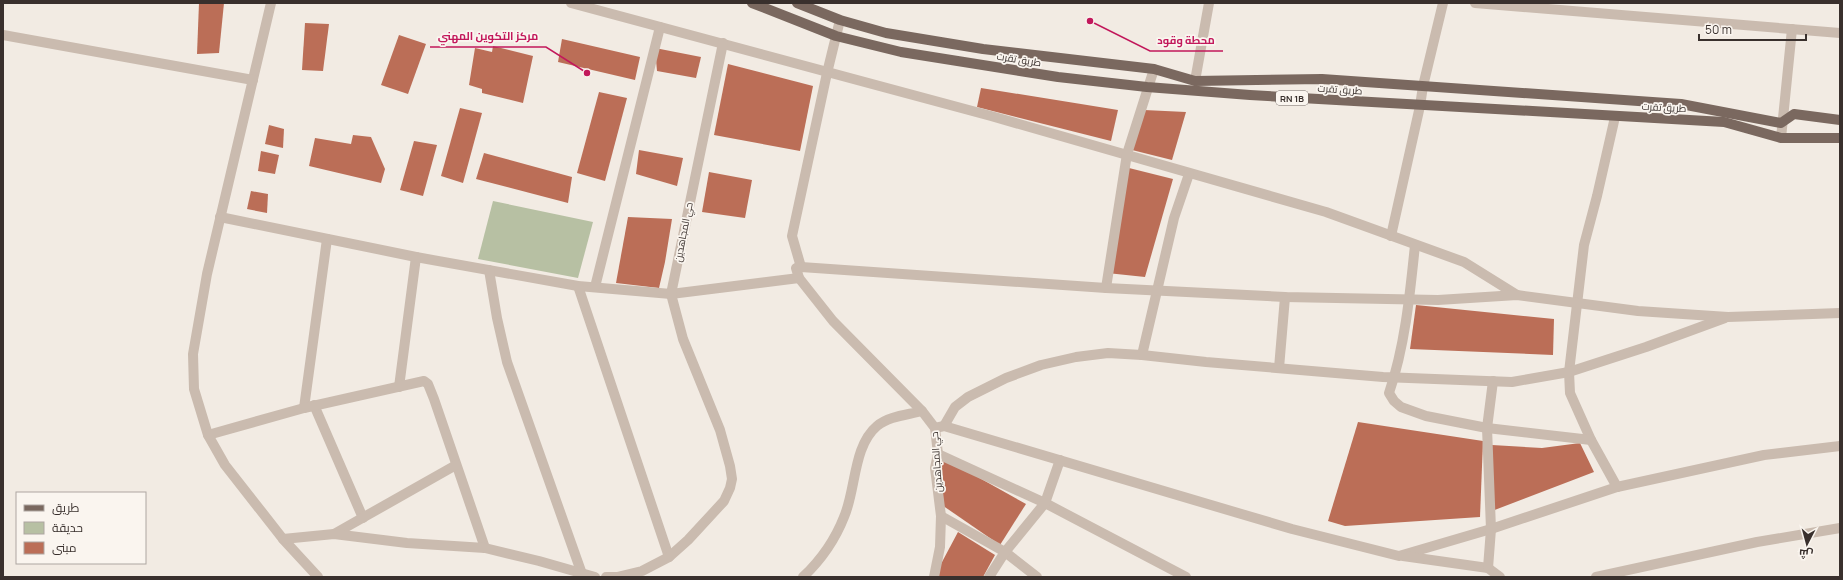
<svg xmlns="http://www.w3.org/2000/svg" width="1843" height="580" viewBox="0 0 1843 580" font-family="Manrope,Cairo,sans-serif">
	<rect width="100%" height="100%" fill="#f2ebe3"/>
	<!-- green -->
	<polygon fill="#b7c0a3" points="493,201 593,222 578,278 478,259"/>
	<!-- building -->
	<g fill="#bb6e57">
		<polygon points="199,3 224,3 219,53 197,54"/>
		<polygon points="305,23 329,24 323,71 302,70"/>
		<polygon points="399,35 426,44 408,94 381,85"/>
		<polygon points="562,39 640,57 635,80 558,62"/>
		<polygon points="493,46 533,56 523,103 482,93 482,89 469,85 475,48 492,52"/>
		<polygon points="655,48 701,57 696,78 657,71"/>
		<polygon points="728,64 813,86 800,151 714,135"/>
		<polygon points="981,88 1118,110 1111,141 977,107"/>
		<polygon points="599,92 627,98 605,181 577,173"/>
		<polygon points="460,108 482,113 463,183 441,176"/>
		<polygon points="1144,110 1186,112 1172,160 1132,150"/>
		<polygon points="269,125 284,129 283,148 265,144"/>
		<polygon points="353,135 371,137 385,169 381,183 309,166 315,138 351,144"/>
		<polygon points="414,141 437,145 423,196 400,190"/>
		<polygon points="639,150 683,158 677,186 636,174"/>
		<polygon points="261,151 279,155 275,174 258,171"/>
		<polygon points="484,153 572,177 568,203 476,179"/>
		<polygon points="1129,168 1173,179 1145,277 1107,273"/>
		<polygon points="709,172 752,180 745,218 702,212"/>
		<polygon points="251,191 268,194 267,213 247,209"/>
		<polygon points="628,217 672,219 665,262 659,288 616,283"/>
		<polygon points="1416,305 1554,319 1553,355 1410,349"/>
		<polygon points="1358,422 1483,441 1480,517 1345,526 1328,521"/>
		<polygon points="1580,443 1594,472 1492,511 1492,445 1542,448"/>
		<polygon points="933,452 1026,504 1000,545 939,503"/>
		<polygon points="958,532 995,555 983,577 934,577"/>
	</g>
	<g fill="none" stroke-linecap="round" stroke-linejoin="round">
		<!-- street -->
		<g stroke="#cabbaf" stroke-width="10">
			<polyline points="271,3 207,274 193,354 194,389 208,435 225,465 283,539 318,577"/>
			<polyline points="571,3 991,116 1326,212 1464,262 1517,295"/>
			<polyline points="1475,3 1840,33"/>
			<polyline points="3,35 253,80"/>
			<polyline points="1195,81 1209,3"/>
			<polyline points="1615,117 1597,196 1584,245 1569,372 1570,393 1591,440 1617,487"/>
			<polyline points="1781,138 1792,29"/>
			<polyline points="220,217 416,257 578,286 671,294 799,278"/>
			<polyline points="1391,236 1420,106 1423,86 1443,3"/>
			<path d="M1415,245C1410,294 1405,346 1389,393L1394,401L1401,407L1426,416L1487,428L1591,440"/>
			<polyline points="801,267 792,236 827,73 840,20"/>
			<polyline points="489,270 497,318 507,362 582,574"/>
			<polyline points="578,286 669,557"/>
			<polyline points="595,287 660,27"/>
			<polyline points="1106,288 1127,154 1154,69"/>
			<polyline points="1142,355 1174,218 1189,174"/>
			<polyline points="1279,368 1285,297"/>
			<polyline points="399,387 416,257"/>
			<polyline points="314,405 363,518"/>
			<polyline points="304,408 327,239"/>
			<polyline points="944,426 955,407 968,397 1006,378 1041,365 1076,357 1108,353 1142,355 1206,362 1383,377 1512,382 1569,372 1646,347 1725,318"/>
			<polyline points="935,428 944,426 1292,529 1399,556 1491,529 1617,487 1764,455 1840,446"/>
			<polyline points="208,435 304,408 424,381 428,384 434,399 485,548"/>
			<polyline points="938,454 1045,503 1186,577"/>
			<polyline points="941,516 1005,552 1037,577"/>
			<polyline points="334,534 456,465"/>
			<polyline points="283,539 334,534 407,543 485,548 539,561 595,577"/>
			<polyline points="1403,556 1488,568 1500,577"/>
			<polyline points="1488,568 1491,529 1487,428 1493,381"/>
			<polyline points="606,577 617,577 642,571 669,557 688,540 724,501 730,488 732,479 730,466 720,430 683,339 671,294 723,43"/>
			<path d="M803,577C821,560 835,540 844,517C856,490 853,446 877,426C889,416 907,415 922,411"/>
			<polyline points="934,577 940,547 941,516 935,468 938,454 935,428 922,411 833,321 799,278 796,268 801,267 1106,288 1285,297 1438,300 1517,295 1638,311 1728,317 1840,313"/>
			<polyline points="989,577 1005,552 1045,503 1060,460"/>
			<polyline points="1596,577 1757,542 1840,528"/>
		</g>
		<!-- primary -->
		<g stroke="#7a685f" stroke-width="10">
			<polyline points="752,3 836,36 901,52 1058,77 1147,87 1250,95 1724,122 1781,138 1840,138"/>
			<polyline points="797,3 840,20 886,33 983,49 1154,69 1195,81 1322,79 1681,104 1781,123 1794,114 1840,120"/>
		</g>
	</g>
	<g text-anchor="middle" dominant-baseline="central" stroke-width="3.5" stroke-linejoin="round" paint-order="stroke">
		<!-- shield labels -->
		<rect fill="#faf5ef" stroke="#736b67" stroke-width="1" x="1276" y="91" width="32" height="14" rx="3"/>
		<g font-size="9" font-weight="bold" fill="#39302d">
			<text x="1292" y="98">RN 1B</text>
		</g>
		<!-- street labels -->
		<g font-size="10" fill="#39302d" stroke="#faf5ef">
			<text transform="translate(1019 59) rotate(9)">طريق تقرت</text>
			<text transform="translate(1340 89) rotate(4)">طريق تقرت</text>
			<text transform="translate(1664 107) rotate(3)">طريق تقرت</text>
			<text transform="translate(683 232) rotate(-79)">حي المجاهدين</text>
			<text transform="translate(936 462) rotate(-94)">حي المجاهدين</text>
		</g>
	</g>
	<!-- callouts -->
	<path fill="none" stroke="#c2185b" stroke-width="1.5" d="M587 73L546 47H430M1090 21L1150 51H1223"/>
	<g fill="#c2185b" stroke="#faf5ef" stroke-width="1.5">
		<circle cx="587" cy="73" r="4"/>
		<circle cx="1090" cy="21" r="4"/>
	</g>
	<g font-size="11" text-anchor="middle" font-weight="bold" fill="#c2185b" stroke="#faf5ef" stroke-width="3.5" stroke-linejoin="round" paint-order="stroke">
		<text x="488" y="40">مركز التكوين المهني</text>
		<text x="1186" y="44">محطة وقود</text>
	</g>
	<!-- border -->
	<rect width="1843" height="580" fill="none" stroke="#39302d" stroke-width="8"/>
	<!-- legend -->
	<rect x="16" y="492" width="130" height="72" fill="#faf5ef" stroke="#ada6a1"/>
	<rect x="24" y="505" width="20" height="6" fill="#7a685f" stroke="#ada6a1"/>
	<text x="52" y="512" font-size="12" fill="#39302d">طريق</text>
	<rect x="24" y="522" width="20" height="12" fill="#b7c0a3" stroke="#ada6a1"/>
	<text x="52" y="532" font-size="12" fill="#39302d">حديقة</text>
	<rect x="24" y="542" width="20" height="12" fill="#bb6e57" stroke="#ada6a1"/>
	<text x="52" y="552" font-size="12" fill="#39302d">مبنى</text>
	<!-- north arrow -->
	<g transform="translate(1807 544) rotate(186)" stroke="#faf5ef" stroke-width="3" paint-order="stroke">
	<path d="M0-3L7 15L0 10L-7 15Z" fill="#39302d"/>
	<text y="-6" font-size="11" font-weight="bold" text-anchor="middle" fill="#39302d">ش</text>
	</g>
	<!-- scale -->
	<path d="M1699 34v6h107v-6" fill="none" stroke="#39302d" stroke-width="2"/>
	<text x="1705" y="34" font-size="12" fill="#39302d" stroke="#faf5ef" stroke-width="3" paint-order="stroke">50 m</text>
</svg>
